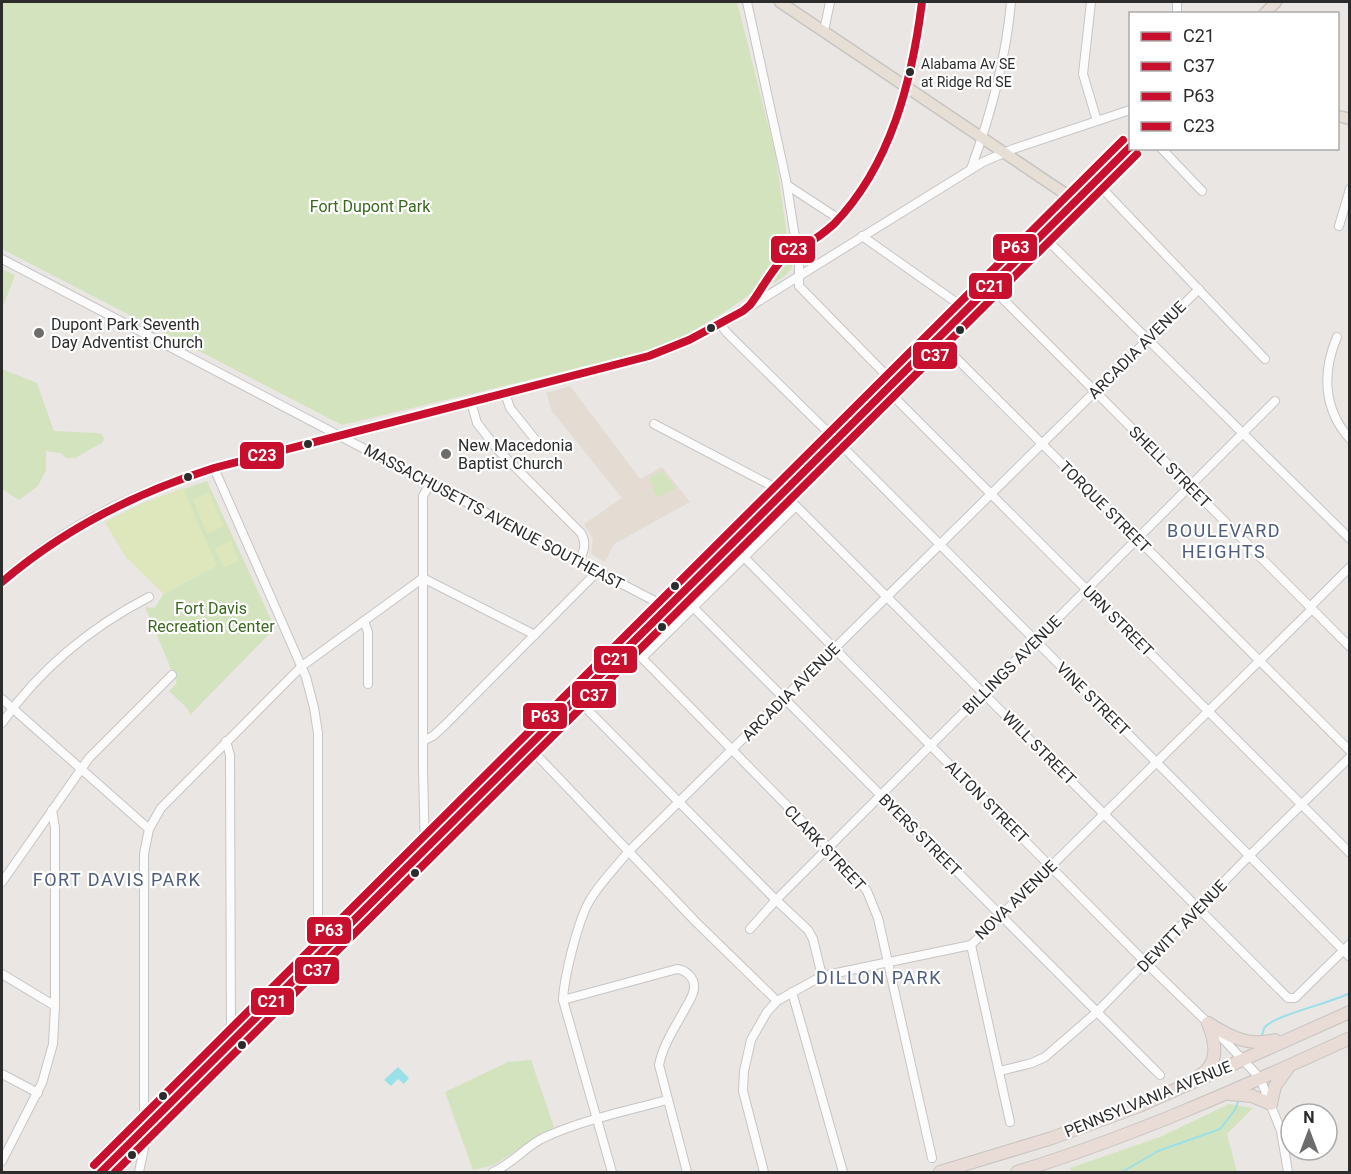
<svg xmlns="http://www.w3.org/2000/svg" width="1351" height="1174" viewBox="0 0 1351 1174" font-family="Roboto,sans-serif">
	<rect width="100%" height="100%" fill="#eae6e3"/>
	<!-- education -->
	<polygon fill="#e4dbd2" points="570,386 640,479 662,467 690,502 614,544 605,562 591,554 593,539 584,524 622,498 552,411 546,393"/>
	<!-- green -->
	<g fill="#d3e3be">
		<polygon points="2,2 737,2 775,152 788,242 785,249 755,291 723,313 683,337 637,354 342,425 2,249"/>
		<path d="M791,255C799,271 780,279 768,286Z"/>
		<polygon points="2,269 15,275 2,309"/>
		<polygon points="2,369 37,383 54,431 97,433 102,434 104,439 103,442 75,458 66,458 61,453 46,451 46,470 38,486 19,500 2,489"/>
		<path d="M662,471L676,488L658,498C653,492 654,485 649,479Z"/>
		<polygon points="207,481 275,628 190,715 188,709 169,691 177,683 145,607 155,608 164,593 126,557 105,522 143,503"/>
		<polygon points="531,1060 554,1127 494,1165 473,1170 445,1092 508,1062"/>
		<polygon points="1229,1104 1253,1108 1227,1134 1237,1172 1072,1172 1070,1168 1160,1137"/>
	</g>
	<!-- pitch -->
	<g fill="#dee7bb">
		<polygon points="183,488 217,566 164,594 126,557 105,522 144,503"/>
		<polygon points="209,492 224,526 207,534 193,500"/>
		<polygon points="231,541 239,561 224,567 215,548"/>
	</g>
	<!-- water -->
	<polygon fill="#9ae0e8" points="398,1067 409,1078 404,1084 398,1079 391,1086 384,1080"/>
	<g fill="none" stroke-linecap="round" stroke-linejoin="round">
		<!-- stream -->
		<g stroke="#9ae0e8" stroke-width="2">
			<path d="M1262,1036C1263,1033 1263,1029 1265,1027C1275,1015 1331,1003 1350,993"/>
			<polyline points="1122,1172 1158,1151 1220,1129 1235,1110 1238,1102"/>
		</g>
		<!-- minor casing -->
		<g stroke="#c6c5c5" stroke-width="10">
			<g id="minor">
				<polyline points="747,2 786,180 799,263 799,286 886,375 892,395 1350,853"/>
				<polyline points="1091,2 1083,74 1097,121"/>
				<polyline points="1177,14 1177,2"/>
				<polyline points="824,31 830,2"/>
				<polyline points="1161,148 1202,191"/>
				<path d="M971,169C991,114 1006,60 1011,2"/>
				<polyline points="1096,182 1265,359"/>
				<polyline points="787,185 839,219"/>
				<polyline points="1339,226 1350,189"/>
				<polyline points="1042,235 1350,539"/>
				<polyline points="862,236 967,310"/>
				<polyline points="2,259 668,608"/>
				<polyline points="990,286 1350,647"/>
				<path d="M751,304C762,287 774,266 789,253C794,248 803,246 809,242C819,236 830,228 838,220C887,173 916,68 922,2"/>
				<polyline points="720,324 727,333 842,446 1350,957"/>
				<path d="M1337,337C1322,372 1323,409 1350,439"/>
				<polyline points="937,339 1350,751"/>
				<polyline points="505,393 510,408 542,448"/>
				<path d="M471,402L477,423L498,450L581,533C587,544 584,551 579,561"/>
				<polyline points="654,424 772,486 783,493 1288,998 1295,998 1350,944"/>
				<polyline points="214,468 306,677 314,708 318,733 318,939 324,951"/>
				<polyline points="796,506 642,658 853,873 867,891 878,918 932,1158"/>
				<polyline points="731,544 1146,963 1208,1023 1260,1078 1281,1131 1288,1172"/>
				<path d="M2,582C62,527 136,491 214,468L649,356C682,345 711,329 741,312L983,162L1013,149L1130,110"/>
				<polyline points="681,595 1160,1075"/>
				<polyline points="1310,607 1350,567"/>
				<polyline points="364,621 368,632 368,684"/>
				<polyline points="2,699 149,829"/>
				<polyline points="577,699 776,900 808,930 813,939 822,976"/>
				<path d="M2,723C39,670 91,627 149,597"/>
				<polyline points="226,741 230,755 231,1043"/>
				<polyline points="423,741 433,736 445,725 598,571"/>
				<polyline points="529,747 696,922 777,1001"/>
				<polyline points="425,850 423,771 423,496 430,484"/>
				<polyline points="2,882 89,758 172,675"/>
				<polyline points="750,929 776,900 1275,401"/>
				<polyline points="971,945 1010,1122"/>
				<polyline points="2,974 55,1006"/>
				<polyline points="792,992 843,1172"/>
				<path d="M563,1000L677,969C686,970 695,978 694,988C694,995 688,1003 685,1009C675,1027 663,1045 659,1065L687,1172"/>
				<polyline points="1000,1071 1032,1063 1045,1057 1097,1012 1249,856 1350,757"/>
				<polyline points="2,1074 38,1093"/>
				<polyline points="2,1161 42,1083 53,1044 55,1006 55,828 52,810"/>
				<polyline points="139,1172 144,1148 144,854 149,829 161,808 302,666 423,578 535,635"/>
				<path d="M493,1172C512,1164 525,1147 543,1138C582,1120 626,1111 667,1100"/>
				<path d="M612,1172L563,1000C564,977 578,920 590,900C600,883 616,867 628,852L1199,289"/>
				<polyline points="764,1172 743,1091 744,1071 751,1040 767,1012 777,1001 822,976 971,945 1312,609"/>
			</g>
		</g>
		<!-- major casing -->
		<g stroke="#c6c4c2" stroke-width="13">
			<g id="major">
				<polyline points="780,2 1076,201"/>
				<polyline points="1264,14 1276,2"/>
				<polyline points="1338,116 1350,119"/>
				<polyline points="101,1172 1130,147"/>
			</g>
		</g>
		<!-- highway casing -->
		<g stroke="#c6c4c2" stroke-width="14">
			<g id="highway">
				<path d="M1208,1023C1230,1037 1249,1047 1275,1040"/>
				<path d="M1198,1077C1220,1064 1216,1043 1208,1023"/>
				<polyline points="1230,1094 1252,1096 1271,1104 1275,1086 1288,1068"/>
				<polyline points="940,1172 1052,1138 1139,1106 1350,1012"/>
				<path d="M1017,1172C1131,1137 1241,1088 1350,1038"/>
			</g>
		</g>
		<!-- minor -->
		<use href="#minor" stroke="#fcfbfb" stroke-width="8"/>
		<!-- major -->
		<use href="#major" stroke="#e7dfd5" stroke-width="10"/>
		<!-- highway -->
		<use href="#highway" stroke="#e9dbd5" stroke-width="12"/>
		<!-- bus-1 casing -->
		<g stroke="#fff" stroke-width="12">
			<polyline id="bus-1" points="101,1172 1130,147"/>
		</g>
		<!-- bus-2 casing -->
		<g stroke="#fff" stroke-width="12">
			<polyline id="bus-2" points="115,1172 1137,154"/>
		</g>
		<!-- bus-3 casing -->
		<g stroke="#fff" stroke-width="12">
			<polyline id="bus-3" points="94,1165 1123,140"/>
		</g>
		<!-- bus-4 casing -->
		<g stroke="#fff" stroke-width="12">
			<path id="bus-4" d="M2,582C65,528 135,493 214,468L649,356L689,340L743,311L750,305C763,288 772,268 788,253C794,248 801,246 808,243C818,238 826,231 834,224C891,165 912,81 922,2"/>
		</g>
		<!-- bus-1 -->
		<use href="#bus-1" stroke="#c8102e" stroke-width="8"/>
		<!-- bus-2 -->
		<use href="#bus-2" stroke="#c8102e" stroke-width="8"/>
		<!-- bus-3 -->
		<use href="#bus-3" stroke="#c8102e" stroke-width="8"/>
		<!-- bus-4 -->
		<use href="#bus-4" stroke="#c8102e" stroke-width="8"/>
	</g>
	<!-- markers -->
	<g fill="#2c2c2c" stroke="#fff" stroke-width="2">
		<circle cx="910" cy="72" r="5"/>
		<circle cx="711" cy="328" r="5"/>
		<circle cx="960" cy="330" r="5"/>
		<circle cx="308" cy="444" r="5"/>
		<circle cx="188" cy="477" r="5"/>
		<circle cx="675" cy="586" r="5"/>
		<circle cx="662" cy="627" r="5"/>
		<circle cx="415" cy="873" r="5"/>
		<circle cx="242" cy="1045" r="5"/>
		<circle cx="163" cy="1096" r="5"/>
		<circle cx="132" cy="1155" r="5"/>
	</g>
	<g fill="#6e6d6c" stroke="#fff" stroke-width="2">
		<circle cx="39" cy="333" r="6"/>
		<circle cx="446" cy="454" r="6"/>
	</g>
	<g text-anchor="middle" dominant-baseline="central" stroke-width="4.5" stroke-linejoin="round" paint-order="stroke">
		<!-- bus labels -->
		<g font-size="14" fill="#2c2c2c" stroke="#fff" text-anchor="start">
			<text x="921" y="64">Alabama Av SE<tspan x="921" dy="18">at Ridge Rd SE</tspan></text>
		</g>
		<!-- park labels -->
		<g font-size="16" fill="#39681e" stroke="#fff">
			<text x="370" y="206">Fort Dupont Park</text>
			<text x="211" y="608">Fort Davis<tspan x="211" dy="18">Recreation Center</tspan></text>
		</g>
		<!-- poi labels -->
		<g font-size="16" fill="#2c2c2c" stroke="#fff" text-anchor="start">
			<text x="51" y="324">Dupont Park Seventh<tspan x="51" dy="18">Day Adventist Church</tspan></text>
			<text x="458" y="445">New Macedonia<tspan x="458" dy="18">Baptist Church</tspan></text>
		</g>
		<!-- street labels -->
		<g font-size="16" fill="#2c2c2c" stroke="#fff">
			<text transform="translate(1137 350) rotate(-45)">ARCADIA AVENUE</text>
			<text transform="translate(1170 467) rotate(45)">SHELL STREET</text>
			<text transform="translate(1105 507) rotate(45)">TORQUE STREET</text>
			<text transform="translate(494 517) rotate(28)">MASSACHUSETTS AVENUE SOUTHEAST</text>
			<text transform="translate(1118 621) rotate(45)">URN STREET</text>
			<text transform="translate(1012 665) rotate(-45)">BILLINGS AVENUE</text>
			<text transform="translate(791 692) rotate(-45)">ARCADIA AVENUE</text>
			<text transform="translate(1093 699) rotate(45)">VINE STREET</text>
			<text transform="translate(1039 748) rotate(45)">WILL STREET</text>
			<text transform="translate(987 802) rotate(45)">ALTON STREET</text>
			<text transform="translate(920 835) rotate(45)">BYERS STREET</text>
			<text transform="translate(825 848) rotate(47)">CLARK STREET</text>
			<text transform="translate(1016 900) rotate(-44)">NOVA AVENUE</text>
			<text transform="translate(1182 926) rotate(-46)">DEWITT AVENUE</text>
			<text transform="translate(1148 1099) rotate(-22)">PENNSYLVANIA AVENUE</text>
		</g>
		<!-- neighbourhood labels -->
		<g font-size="18" letter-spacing="1.5" fill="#4e5e7c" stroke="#fff">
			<text x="1224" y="530">BOULEVARD<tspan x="1224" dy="21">HEIGHTS</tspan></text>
			<text x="117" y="879">FORT DAVIS PARK</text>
			<text x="879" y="977">DILLON PARK</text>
		</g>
	</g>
	<g stroke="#fff" stroke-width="2">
		<rect x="992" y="233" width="46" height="29" rx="6" fill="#c8102e"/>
		<rect x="770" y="235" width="46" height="29" rx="6" fill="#c8102e"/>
		<rect x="968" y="272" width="45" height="28" rx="6" fill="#c8102e"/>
		<rect x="912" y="341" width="46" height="29" rx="6" fill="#c8102e"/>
		<rect x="239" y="441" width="46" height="29" rx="6" fill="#c8102e"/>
		<rect x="593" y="645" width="45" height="29" rx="6" fill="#c8102e"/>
		<rect x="571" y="680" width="46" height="29" rx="6" fill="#c8102e"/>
		<rect x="522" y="702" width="46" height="28" rx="6" fill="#c8102e"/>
		<rect x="306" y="916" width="46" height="29" rx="6" fill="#c8102e"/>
		<rect x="294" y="956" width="46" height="29" rx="6" fill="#c8102e"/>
		<rect x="250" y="987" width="45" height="29" rx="6" fill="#c8102e"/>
	</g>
	<g font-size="16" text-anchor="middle" font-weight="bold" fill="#fff">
		<text x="1015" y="253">P63</text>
		<text x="793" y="255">C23</text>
		<text x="990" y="292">C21</text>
		<text x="935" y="361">C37</text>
		<text x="262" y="461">C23</text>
		<text x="615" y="665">C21</text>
		<text x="594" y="701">C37</text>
		<text x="545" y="722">P63</text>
		<text x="329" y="936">P63</text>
		<text x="317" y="976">C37</text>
		<text x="272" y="1007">C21</text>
	</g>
	<!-- border -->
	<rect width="1351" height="1174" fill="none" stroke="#2c2c2c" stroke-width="6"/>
	<!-- legend -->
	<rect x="1129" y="12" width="210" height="138" fill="#ffffff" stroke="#ababab" stroke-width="1.5"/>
	<rect x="1141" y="32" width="30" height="9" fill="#c8102e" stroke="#ababab" stroke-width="1.5"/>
	<text x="1183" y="42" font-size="18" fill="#2c2c2c">C21</text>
	<rect x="1141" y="62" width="30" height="9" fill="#c8102e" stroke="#ababab" stroke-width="1.5"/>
	<text x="1183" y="72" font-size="18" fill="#2c2c2c">C37</text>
	<rect x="1141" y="92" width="30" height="9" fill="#c8102e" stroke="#ababab" stroke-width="1.5"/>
	<text x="1183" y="102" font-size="18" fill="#2c2c2c">P63</text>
	<rect x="1141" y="122" width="30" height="9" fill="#c8102e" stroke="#ababab" stroke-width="1.5"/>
	<text x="1183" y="132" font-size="18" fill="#2c2c2c">C23</text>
	<!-- north arrow -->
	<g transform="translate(1309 1132)"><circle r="28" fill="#ffffff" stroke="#ababab" stroke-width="1.5"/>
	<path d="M0-4.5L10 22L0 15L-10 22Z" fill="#6e6d6c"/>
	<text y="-9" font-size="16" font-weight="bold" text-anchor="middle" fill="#2c2c2c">N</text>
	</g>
</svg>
